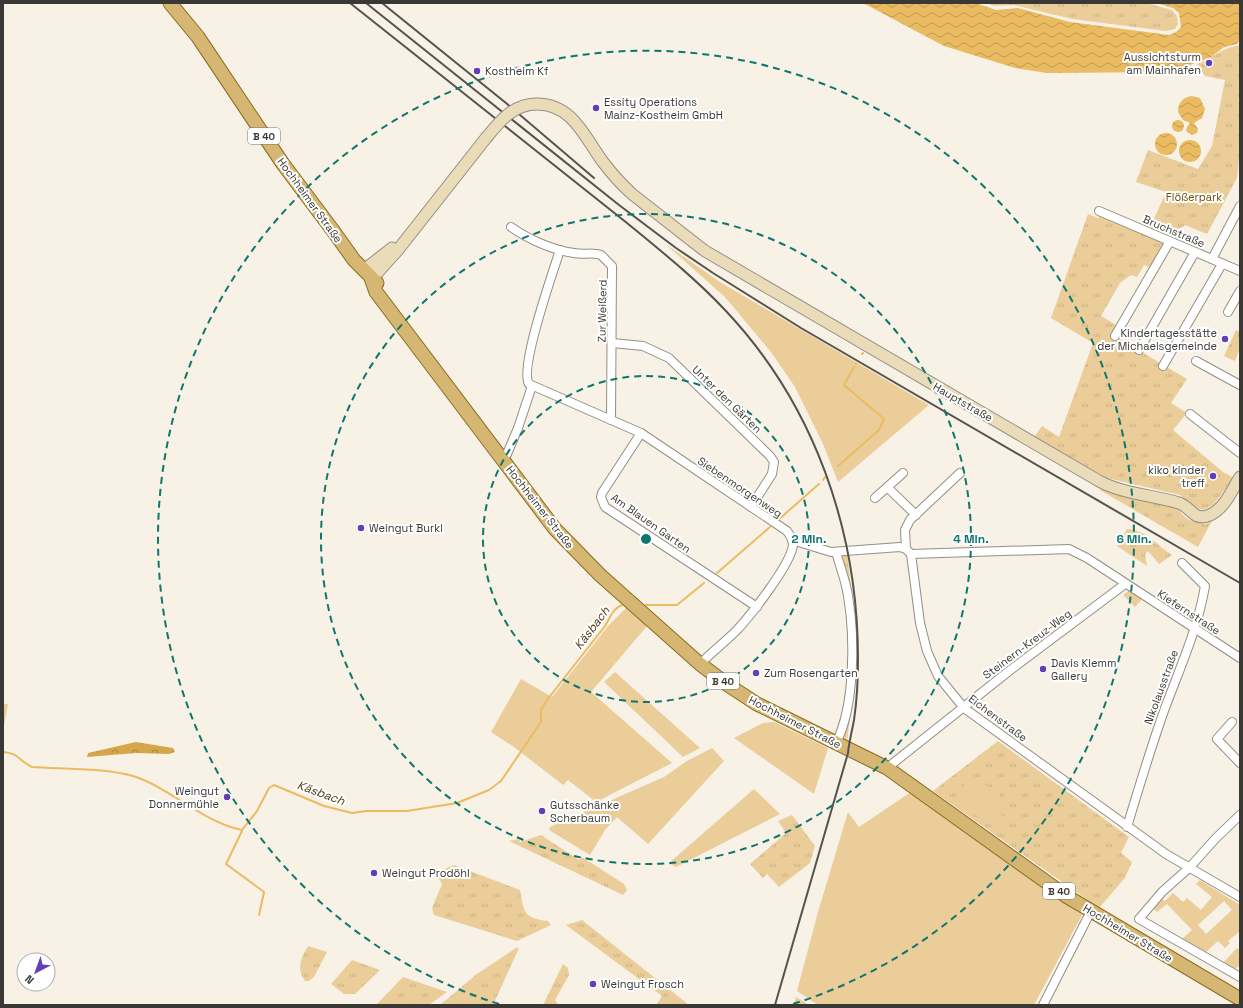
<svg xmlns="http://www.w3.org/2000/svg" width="1243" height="1008" viewBox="0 0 1243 1008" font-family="'Space Grotesk',sans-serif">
	<defs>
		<pattern id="grass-tufts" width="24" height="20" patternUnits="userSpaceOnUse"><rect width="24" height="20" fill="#ebcd9a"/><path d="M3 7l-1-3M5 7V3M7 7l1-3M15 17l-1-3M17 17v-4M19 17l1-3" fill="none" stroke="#cab185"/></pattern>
		<pattern id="forest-crowns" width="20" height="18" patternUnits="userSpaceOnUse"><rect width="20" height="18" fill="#d6a64b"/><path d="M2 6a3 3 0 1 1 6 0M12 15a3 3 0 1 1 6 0" fill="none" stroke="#af883f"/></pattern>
		<pattern id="cemetery-stones" width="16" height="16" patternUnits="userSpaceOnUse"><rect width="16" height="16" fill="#ebcd9a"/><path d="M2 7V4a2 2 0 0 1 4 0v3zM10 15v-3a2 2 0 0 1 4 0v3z" fill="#cab185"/></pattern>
		<pattern id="water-waves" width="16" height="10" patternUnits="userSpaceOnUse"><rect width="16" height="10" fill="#ebbb61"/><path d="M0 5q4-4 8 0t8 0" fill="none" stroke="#bf9951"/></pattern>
	</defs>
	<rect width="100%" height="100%" fill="#f7f1e6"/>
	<!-- grass -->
	<g fill="url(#grass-tufts)">
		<polygon points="986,3 1146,3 1172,10 1177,16 1178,24 1175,29 1166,31 1072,19 1014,5 995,6"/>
		<path d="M1240,45V93L1238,101H1240V150L1237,178L1207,234L1185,225L1181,228L1176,238L1150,228L1166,192L1136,182L1148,150L1198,169L1212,146L1225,80L1205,76L1197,64C1212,58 1224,47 1240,45Z"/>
		<polygon points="1088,214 1098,218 1100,214 1165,241 1151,268 1144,265 1137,277 1131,275 1120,283 1101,316 1118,326 1113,335 1187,379 1171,403 1187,413 1173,430 1223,472 1234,478 1213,505 1204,510 1195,508 1180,495 1107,478 1034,437 1042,426 1059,437 1093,343 1051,318"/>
		<polygon points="1236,330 1240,332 1240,348 1235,361 1224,356"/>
		<path d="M1098,489L1178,509C1189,524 1191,519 1206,524L1214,517L1198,547Z"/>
		<path d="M1127,529C1144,529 1158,546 1172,555L1159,564L1148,551L1145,554L1147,566L1117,546Z"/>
		<polygon points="847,553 854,612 855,680 847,742 844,741 853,682 841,555"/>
		<polygon points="998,741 1129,837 1121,853 1132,862 1125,878 1099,908 933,791"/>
		<polygon points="792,815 815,846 810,863 779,887 767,874 763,878 750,864 786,833 778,821"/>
		<polygon points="541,835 579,860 582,857 624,884 627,890 623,895 509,841 519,839 520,842"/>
		<path d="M454,865L520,890C524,912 523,918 548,921L551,925L517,941L434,915L432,908L442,884L436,873Z"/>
		<polygon points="582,920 689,1005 656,1005 662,996 566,925"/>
		<path d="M308,946L327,952L314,977L309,981H305C296,968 301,958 308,946Z"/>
		<polygon points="516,948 519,948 493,1005 440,1005 477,974"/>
		<polygon points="352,960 380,970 355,994 344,994 331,984"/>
		<polygon points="563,964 568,968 569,975 555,1000 558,1005 543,1005"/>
		<polygon points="403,977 447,992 429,1005 376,1005"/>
	</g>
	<!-- forest -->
	<polygon fill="url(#forest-crowns)" points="136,742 173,748 175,752 169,754 136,753 87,757 88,753"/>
	<!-- cemetery -->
	<polygon fill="url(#cemetery-stones)" points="796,997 809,1005 794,1005"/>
	<!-- garden -->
	<g fill="#ebcd9a" fill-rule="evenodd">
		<polygon points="664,243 720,282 929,405 838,482 823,444 795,387 771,352 725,297"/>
		<polygon points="1130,590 1143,598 1135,607 1123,595"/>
		<polygon points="627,607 647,626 591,692 672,763 596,802 568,780 563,785 514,747 491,732 521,679 552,697 608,626"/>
		<polygon points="615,672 700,748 683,757 604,682"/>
		<polygon points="3,704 8,704 3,731"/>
		<polygon points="774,722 828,748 814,794 734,738 763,723"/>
		<polygon points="712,748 724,761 648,844 617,817 605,830 590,855 549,830 550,827 664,777 687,761"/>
		<polygon points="971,775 1000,795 983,820 954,800"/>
		<polygon points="754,789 780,814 676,867 669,863"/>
		<polygon points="911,792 1082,915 1034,1005 818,1005 797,991 818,912 848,812 859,827"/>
		<polygon points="998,811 1004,817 995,828 988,823"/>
		<path d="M1200,880L1240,905V931L1228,941L1230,943L1225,948L1218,941L1205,953L1182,939L1192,930L1167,904L1157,912L1152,907L1161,898L1165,901L1173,893L1183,902L1187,898L1201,910L1212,897L1196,884ZM1224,901L1232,910L1206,934L1198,925Z"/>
		<polygon points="1237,948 1240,950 1240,965 1233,972 1221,965"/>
	</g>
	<!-- water -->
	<g fill="url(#water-waves)">
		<polygon points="863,3 976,3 996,10 1018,8 1070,22 1169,35 1176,32 1181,27 1179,13 1173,8 1156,3 1240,3 1240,40 1237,44 1224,47 1211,57 1171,72 1047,73 1015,68 944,46"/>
		<path d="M1191,96L1200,98L1205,109L1202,118L1194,123L1198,129L1197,133L1192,135L1186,131L1187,127L1190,123L1183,120L1178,112C1178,103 1182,98 1191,96Z"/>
		<circle cx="1178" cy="126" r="6"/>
		<circle cx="1166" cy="144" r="11"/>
		<circle cx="1190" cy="151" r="11"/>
	</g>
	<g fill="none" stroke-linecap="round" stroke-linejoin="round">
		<!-- stream -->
		<g stroke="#ebbb61" stroke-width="2">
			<polyline points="862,354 863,353"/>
			<polyline points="856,364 856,363"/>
			<polyline points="838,466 879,430 884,419 844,385 854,367"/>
			<polyline points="823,480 825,477"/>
			<polyline points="778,520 819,484"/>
			<polyline points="717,573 770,527"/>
			<polyline points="646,605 677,605 704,583"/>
			<path d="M3,752C19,753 19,761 32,767C61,769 106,768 133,776C171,788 202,822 242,830L257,811L269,788L274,785L324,806L352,813L366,811H407L457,803L489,790L501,781L541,722V710L547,700L605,626C610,618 612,609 622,605"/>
			<polyline points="242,831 226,864 264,892 259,915"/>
		</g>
		<!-- street casing -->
		<g stroke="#948f85" stroke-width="10">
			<g id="street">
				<polyline points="1099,211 1240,271"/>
				<path d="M511,227C528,239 552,250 574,253C583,255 592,252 601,255L612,266L611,420"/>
				<path d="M560,250C553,272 519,368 529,384L641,433L787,531C790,535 793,539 793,545C791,564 751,615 737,630C725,642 712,652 700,664"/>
				<polyline points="1212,259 1240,206"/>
				<polyline points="1228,312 1240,291"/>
				<polyline points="1115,336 1170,241"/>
				<polyline points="612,343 643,346 669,358 770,456 774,462 772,474 751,507"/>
				<polyline points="1139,350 1195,252"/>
				<polyline points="1196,361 1240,385"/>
				<polyline points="1163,366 1222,264"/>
				<polyline points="1190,414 1240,453"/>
				<polyline points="641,433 602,493 601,497 605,507 757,607"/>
				<polyline points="507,454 518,428 532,386"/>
				<polyline points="960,473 910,520 905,530 906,549 911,554 920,623 927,651 938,676 964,708 1166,854 1240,897"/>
				<polyline points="887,487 916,515"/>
				<polyline points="875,498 903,473"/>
				<polyline points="792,540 831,552 900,547 906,549"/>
				<polyline points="911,554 1069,549 1087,558 1240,658"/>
				<polyline points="1232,722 1217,739 1240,763"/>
				<path d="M836,743C855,706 855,638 848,596C846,581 840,567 836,552"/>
				<polyline points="887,768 1009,671 1125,584"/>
				<polyline points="1240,815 1216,838 1190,867 1162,892 1139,919 1240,977"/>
				<path d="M1127,827C1139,787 1151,747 1165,708C1180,668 1198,628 1205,586L1182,563"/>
				<polyline points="1043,1005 1091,911"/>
			</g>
		</g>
		<!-- secondary casing -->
		<g stroke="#948f85" stroke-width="13">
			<g id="secondary">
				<path d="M537,104C573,104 585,138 603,162C612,174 621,184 632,194L705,251L1099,481C1123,494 1153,495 1179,503C1191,507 1194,522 1210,515C1225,508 1232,490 1240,477"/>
				<polyline points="364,270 392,248"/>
				<polyline points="371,278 379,271 397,251 486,138"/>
			</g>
		</g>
		<!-- primary casing -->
		<g stroke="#8d6b20" stroke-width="15">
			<g id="primary">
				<polyline points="170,3 198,37 283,164 334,232 354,260 377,283"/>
				<polyline points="371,278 376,292 555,529 600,575 700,664 728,685 757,704 887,768 1066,896 1240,999"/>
			</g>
		</g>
		<!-- street -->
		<use href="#street" stroke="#fff" stroke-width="8"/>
		<!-- secondary -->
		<use href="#secondary" stroke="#eadbb9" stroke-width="11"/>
		<!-- primary -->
		<use href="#primary" stroke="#d5b773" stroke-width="13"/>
		<!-- rail -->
		<g stroke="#56534e" stroke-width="2">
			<path d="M350,3L627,223C661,251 695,278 725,310C814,404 858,530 858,659C858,679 857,700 854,720C852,731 849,742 848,753L775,1005"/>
			<polyline points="366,3 619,205 676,248 713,273 801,328 1240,583"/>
			<polyline points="382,3 506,103 594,178"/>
		</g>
		<!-- secondary-bridge casing -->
		<g stroke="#948f85" stroke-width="13" stroke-linecap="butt">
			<path id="secondary-bridge" d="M486,138C500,121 513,104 537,104"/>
		</g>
		<!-- secondary-bridge -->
		<use href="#secondary-bridge" stroke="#eadbb9" stroke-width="11"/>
	</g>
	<!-- distance rings -->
	<g fill="none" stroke="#0f766e" stroke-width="2" stroke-dasharray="7 5">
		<circle cx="646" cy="539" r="163"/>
		<circle cx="646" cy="539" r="325"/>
		<path d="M499 1004A488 488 0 1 1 793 1004"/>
	</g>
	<!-- markers -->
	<g fill="#603eb7" stroke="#fff" stroke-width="1.5">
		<circle cx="1209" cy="63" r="4"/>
		<circle cx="477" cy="71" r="4"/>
		<circle cx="596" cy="108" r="4"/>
		<circle cx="1225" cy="339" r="4"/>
		<circle cx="1213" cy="476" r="4"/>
		<circle cx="361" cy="528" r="4"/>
		<circle cx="1043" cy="669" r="4"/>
		<circle cx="756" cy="673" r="4"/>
		<circle cx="227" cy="797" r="4"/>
		<circle cx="542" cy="811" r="4"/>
		<circle cx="374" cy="873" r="4"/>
		<circle cx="593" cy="984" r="4"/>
	</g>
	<g text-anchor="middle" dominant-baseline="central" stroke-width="4" stroke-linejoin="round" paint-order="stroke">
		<!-- shield labels -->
		<g fill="#fff" stroke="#757471" stroke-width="1">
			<rect x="248" y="128" width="32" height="16" rx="3"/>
			<rect x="707" y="673" width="32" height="16" rx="3"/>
			<rect x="1043" y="883" width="32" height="16" rx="3"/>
		</g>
		<g font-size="10" font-weight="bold" fill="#3a3834">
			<text x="264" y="136">B 40</text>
			<text x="723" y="681">B 40</text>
			<text x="1059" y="891">B 40</text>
		</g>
		<!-- poi labels -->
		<g font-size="11" fill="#3a3834" stroke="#fff" text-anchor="start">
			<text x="1201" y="57" text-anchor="end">Aussichtsturm<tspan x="1201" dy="13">am Mainhafen</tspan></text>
			<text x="485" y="71">Kostheim Kf</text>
			<text x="604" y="102">Essity Operations<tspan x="604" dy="13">Mainz-Kostheim GmbH</tspan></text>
			<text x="1217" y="333" text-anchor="end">Kindertagesstätte<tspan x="1217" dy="13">der Michaelsgemeinde</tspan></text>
			<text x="1205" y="470" text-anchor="end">kiko kinder<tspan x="1205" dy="13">treff</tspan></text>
			<text x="369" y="528">Weingut Burkl</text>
			<text x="1051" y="663">Davis Klemm<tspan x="1051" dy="13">Gallery</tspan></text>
			<text x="764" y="673">Zum Rosengarten</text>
			<text x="219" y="791" text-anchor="end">Weingut<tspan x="219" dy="13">Donnermühle</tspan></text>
			<text x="550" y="805">Gutsschänke<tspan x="550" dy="13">Scherbaum</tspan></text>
			<text x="382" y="873">Weingut Prodöhl</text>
			<text x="601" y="984">Weingut Frosch</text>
		</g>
		<!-- park labels -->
		<g font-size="11" fill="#6f4f05" stroke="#fff">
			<text x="1194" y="197">Flößerpark</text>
		</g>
		<!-- street labels -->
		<g font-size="11" fill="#3a3834" stroke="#fff">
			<text transform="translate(310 200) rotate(54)">Hochheimer Straße</text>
			<text transform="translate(1174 231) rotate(23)">Bruchstraße</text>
			<text transform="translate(602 311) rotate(-89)">Zur Weißerd</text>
			<text transform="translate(727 399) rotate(44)">Unter den Gärten</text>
			<text transform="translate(963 402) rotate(30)">Hauptstraße</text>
			<text transform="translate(740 487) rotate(34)">Siebenmorgenweg</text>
			<text transform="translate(540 507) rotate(52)">Hochheimer Straße</text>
			<text transform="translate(651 523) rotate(35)">Am Blauen Garten</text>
			<text transform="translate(1189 612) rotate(33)">Kiefernstraße</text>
			<text transform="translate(1027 644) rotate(-37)">Steinern-Kreuz-Weg</text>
			<text transform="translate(1161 687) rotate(-70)">Nikolausstraße</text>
			<text transform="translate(998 718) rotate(37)">Eichenstraße</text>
			<text transform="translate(795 722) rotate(27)">Hochheimer Straße</text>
			<text transform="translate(1128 933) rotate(31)">Hochheimer Straße</text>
		</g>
		<!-- water labels -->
		<g font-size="12" font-style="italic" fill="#4d3913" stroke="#fff">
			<text transform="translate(592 628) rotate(-53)">Käsbach</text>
			<text transform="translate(321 793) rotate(20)">Käsbach</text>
		</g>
	</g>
	<circle cx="646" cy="539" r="6" fill="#0f766e" stroke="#fff" stroke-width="2"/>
	<g font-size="12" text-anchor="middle" font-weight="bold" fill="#0f766e" stroke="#fff" stroke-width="4" stroke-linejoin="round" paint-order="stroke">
		<text x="809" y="543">2 Min.</text>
		<text x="971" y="543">4 Min.</text>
		<text x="1134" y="543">6 Min.</text>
	</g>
	<!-- border -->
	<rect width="1243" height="1008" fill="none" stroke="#3a3834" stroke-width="8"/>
	<!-- north arrow -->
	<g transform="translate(36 972) rotate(221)"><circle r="19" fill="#ffffff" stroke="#b0afae"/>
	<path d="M0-3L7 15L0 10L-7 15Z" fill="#603eb7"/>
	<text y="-6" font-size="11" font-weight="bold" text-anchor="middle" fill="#3a3834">N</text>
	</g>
</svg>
